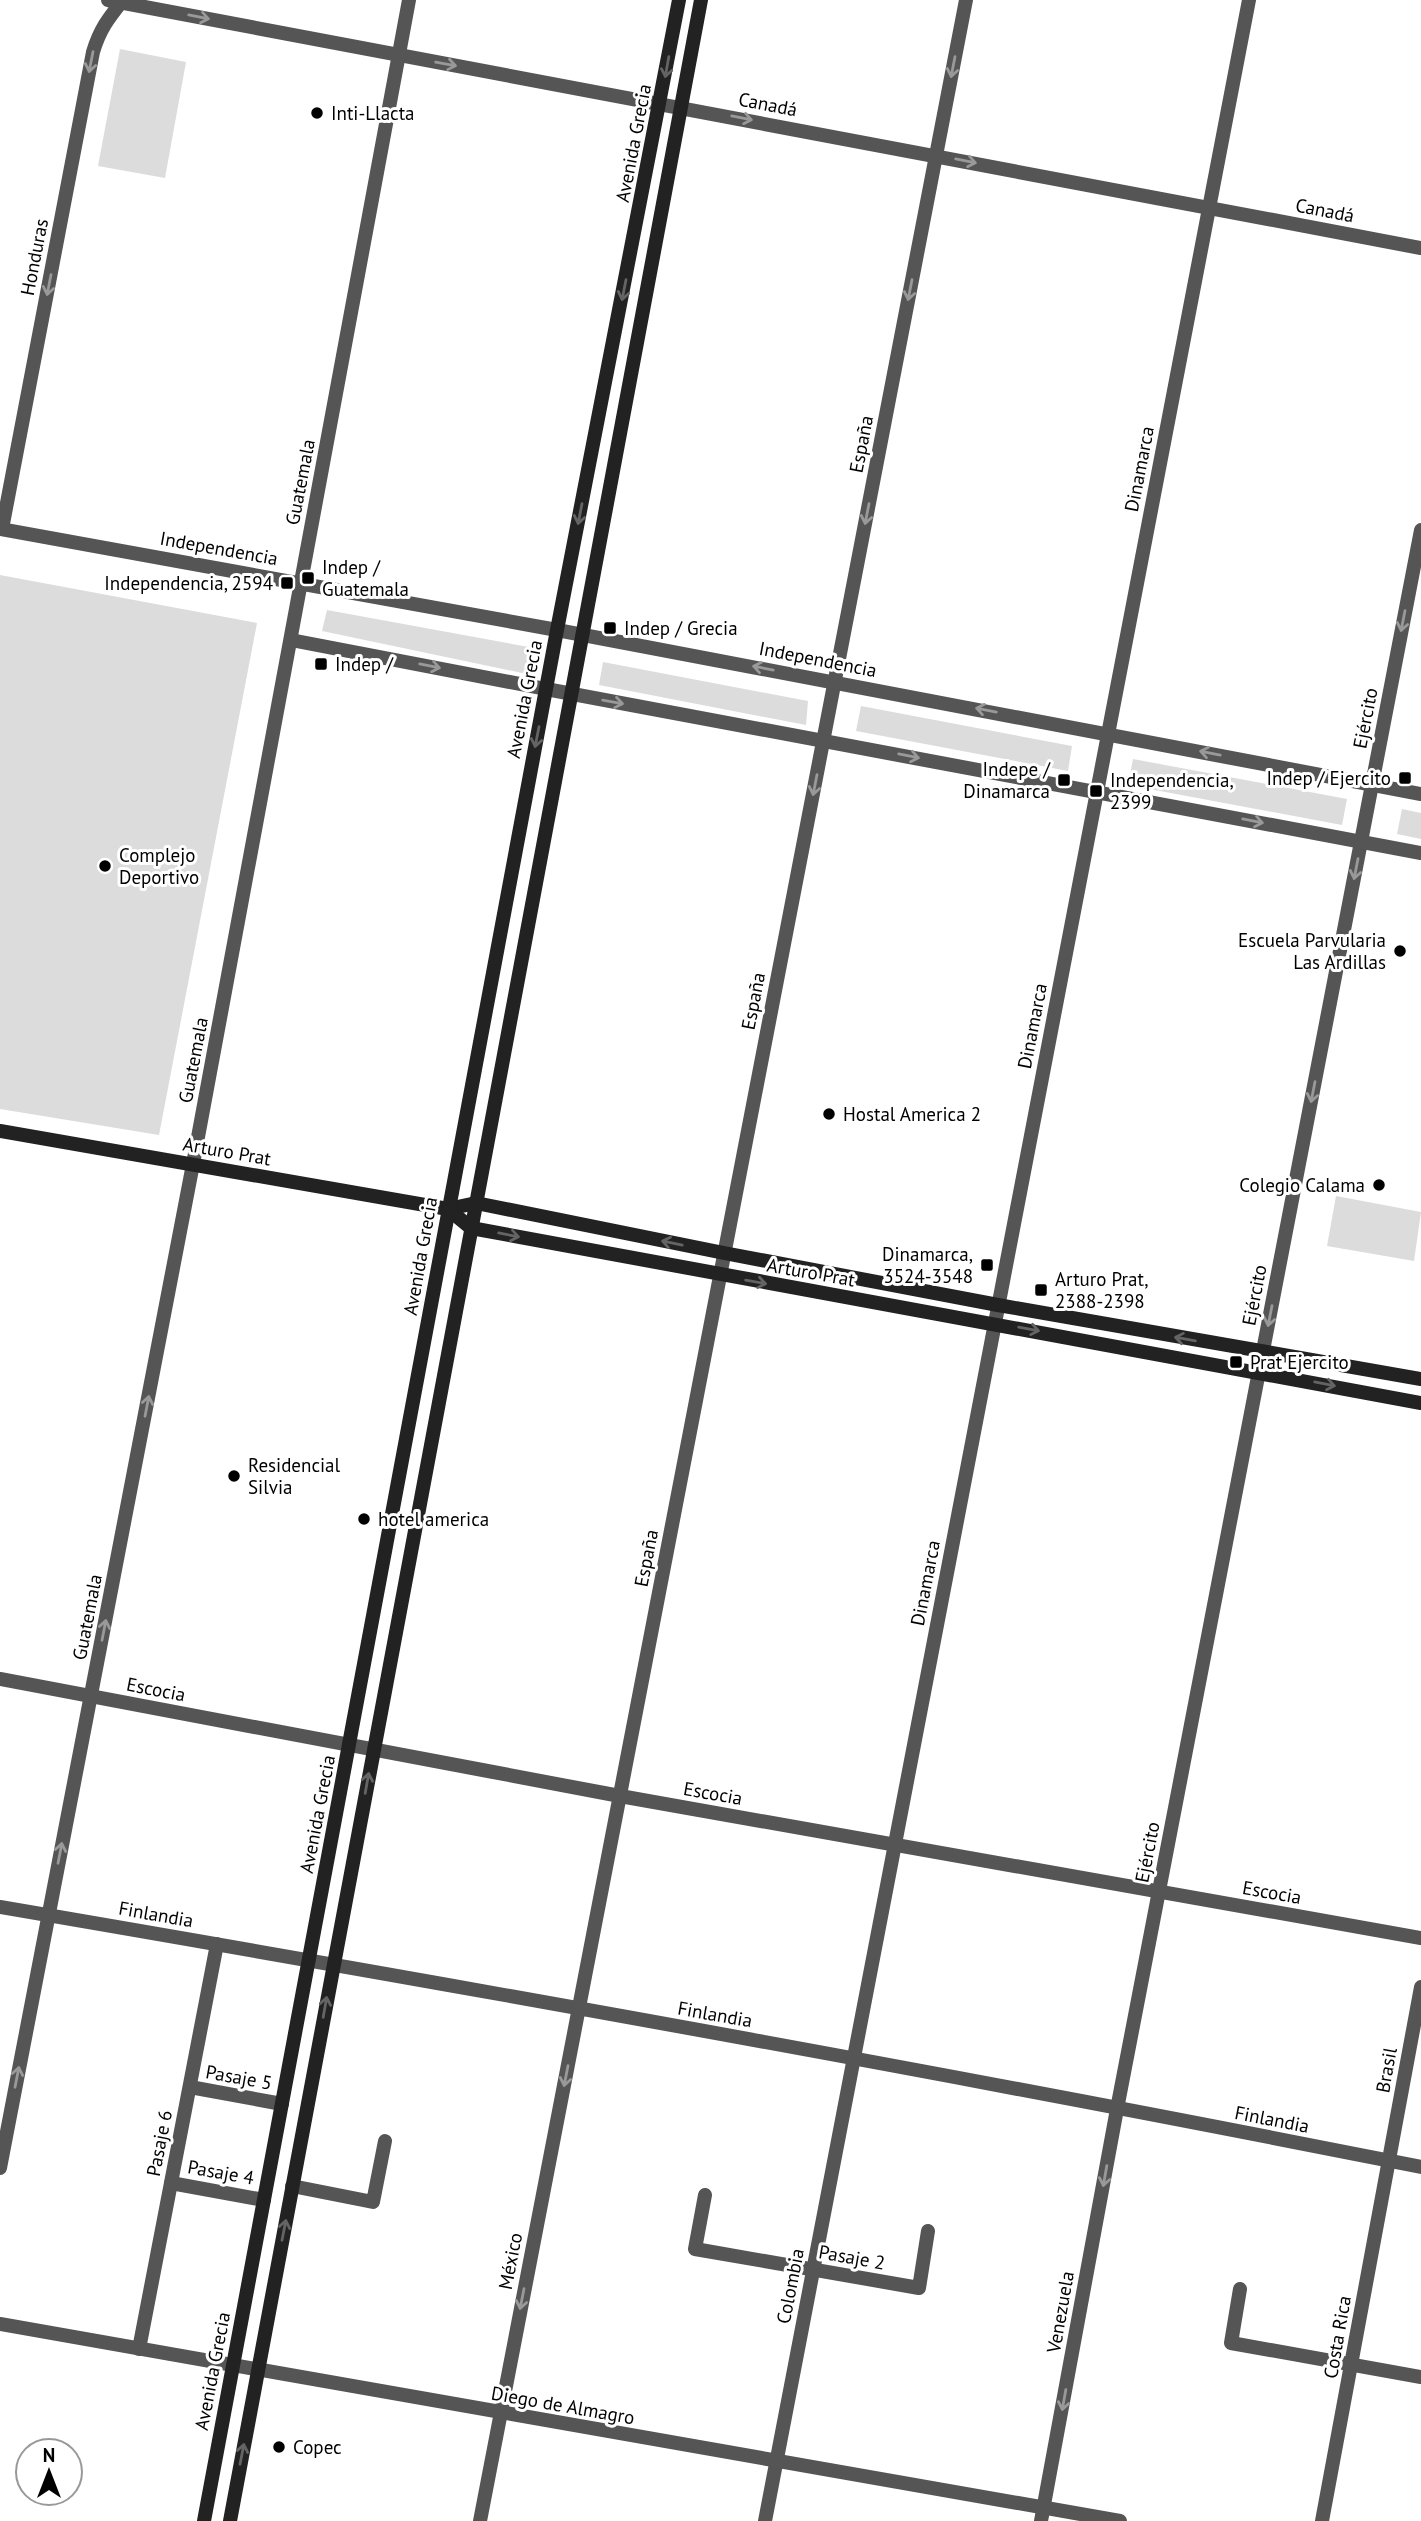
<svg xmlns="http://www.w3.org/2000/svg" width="1421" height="2521" viewBox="0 0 1421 2521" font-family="'PT Sans',sans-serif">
	<rect width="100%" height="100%" fill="#fff"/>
	<!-- green -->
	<g fill="#dcdcdc">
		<polygon points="120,49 186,62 165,178 98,166"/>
		<polygon points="0,575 257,623 159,1135 0,1109"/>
		<polygon points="327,610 534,648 527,674 322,631"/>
		<polygon points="603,662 808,701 806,725 599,685"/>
		<polygon points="861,706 1072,746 1068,771 856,731"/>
		<polygon points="1133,759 1347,799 1342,825 1128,785"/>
		<polygon points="1402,809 1421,813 1421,839 1397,834"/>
		<polygon points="1336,1196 1421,1212 1414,1261 1327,1246"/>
	</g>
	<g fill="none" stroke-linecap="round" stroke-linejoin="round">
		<!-- minor -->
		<g stroke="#555" stroke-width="14">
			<polyline points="108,0 1421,248"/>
			<polyline points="0,529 557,630"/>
			<path d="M2,529L93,52C100,29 108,19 123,0"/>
			<polyline points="291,640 546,689"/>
			<polyline points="0,1679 620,1796 1421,1938"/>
			<path d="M0,1907C474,1988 949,2073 1421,2167"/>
			<polyline points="190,2087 282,2104"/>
			<polyline points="0,2168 193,1164 409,0"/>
			<polyline points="171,2183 264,2200"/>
			<polyline points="292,2186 373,2202 385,2141"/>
			<polyline points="705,2195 695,2249 919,2288 928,2231"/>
			<polyline points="1240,2289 1231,2343 1421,2377"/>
			<polyline points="139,2349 217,1944"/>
			<polyline points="480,2521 966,0"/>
			<polyline points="765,2521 1249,0"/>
			<polyline points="1041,2521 1117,2109 1421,530"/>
			<polyline points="1322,2521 1421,1987"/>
		</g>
		<!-- tertiary -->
		<g stroke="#555" stroke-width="14">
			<polyline points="557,630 1421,794"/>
			<polyline points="546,689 1421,853"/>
			<polyline points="0,2324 1120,2521"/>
		</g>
		<!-- secondary -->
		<g stroke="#222" stroke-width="14">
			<polyline points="0,1131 448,1209 476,1203 724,1253 998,1305 1421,1379"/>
			<polyline points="448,1209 471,1228 1421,1403"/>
			<polyline points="204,2521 557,630 679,0"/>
			<polyline points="230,2521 701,0"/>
		</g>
	</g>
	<!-- one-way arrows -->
	<defs><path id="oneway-shaft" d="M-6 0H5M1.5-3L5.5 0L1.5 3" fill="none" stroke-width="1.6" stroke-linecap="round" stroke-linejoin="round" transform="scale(1.75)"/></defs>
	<g stroke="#999">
		<use href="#oneway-shaft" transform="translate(199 17) rotate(11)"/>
		<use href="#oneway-shaft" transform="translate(91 62) rotate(101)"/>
		<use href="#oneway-shaft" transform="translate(446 64) rotate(10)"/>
		<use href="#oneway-shaft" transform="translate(953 67) rotate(101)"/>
		<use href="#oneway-shaft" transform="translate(742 118) rotate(11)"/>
		<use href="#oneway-shaft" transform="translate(966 161) rotate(11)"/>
		<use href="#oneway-shaft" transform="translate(49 285) rotate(101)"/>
		<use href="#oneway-shaft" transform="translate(910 290) rotate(101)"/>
		<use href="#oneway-shaft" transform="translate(867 514) rotate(101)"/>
		<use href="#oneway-shaft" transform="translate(1403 621) rotate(101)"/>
		<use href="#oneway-shaft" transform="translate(430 666) rotate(11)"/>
		<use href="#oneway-shaft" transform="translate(763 668) rotate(-169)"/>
		<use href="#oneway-shaft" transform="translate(613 702) rotate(10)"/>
		<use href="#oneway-shaft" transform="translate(986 710) rotate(-169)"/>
		<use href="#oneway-shaft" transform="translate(1210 753) rotate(-169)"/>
		<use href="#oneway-shaft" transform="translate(909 756) rotate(11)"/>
		<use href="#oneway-shaft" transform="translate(815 785) rotate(101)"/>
		<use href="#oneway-shaft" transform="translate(1253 821) rotate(11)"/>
		<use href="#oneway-shaft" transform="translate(1356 869) rotate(101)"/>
		<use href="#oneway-shaft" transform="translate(1313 1092) rotate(101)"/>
		<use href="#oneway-shaft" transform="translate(1270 1316) rotate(101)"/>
		<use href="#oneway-shaft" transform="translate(147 1406) rotate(-79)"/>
		<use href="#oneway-shaft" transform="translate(104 1630) rotate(-79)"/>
		<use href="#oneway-shaft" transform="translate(60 1853) rotate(-79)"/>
		<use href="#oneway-shaft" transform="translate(566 2076) rotate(101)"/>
		<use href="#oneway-shaft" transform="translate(17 2077) rotate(-79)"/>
		<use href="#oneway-shaft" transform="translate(1105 2176) rotate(100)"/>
		<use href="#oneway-shaft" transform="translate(522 2299) rotate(101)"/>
		<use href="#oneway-shaft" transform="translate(1064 2400) rotate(100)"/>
	</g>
	<g stroke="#646464">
		<use href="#oneway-shaft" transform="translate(667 67) rotate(100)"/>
		<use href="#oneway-shaft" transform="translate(624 290) rotate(101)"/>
		<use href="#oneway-shaft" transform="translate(580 514) rotate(101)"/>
		<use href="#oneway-shaft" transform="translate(537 737) rotate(101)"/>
		<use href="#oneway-shaft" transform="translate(509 1235) rotate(11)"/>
		<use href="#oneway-shaft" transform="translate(672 1243) rotate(-168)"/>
		<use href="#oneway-shaft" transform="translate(756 1282) rotate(10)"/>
		<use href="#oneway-shaft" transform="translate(1029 1329) rotate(10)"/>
		<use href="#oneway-shaft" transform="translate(1185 1339) rotate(-170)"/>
		<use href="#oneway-shaft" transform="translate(1325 1384) rotate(11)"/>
		<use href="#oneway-shaft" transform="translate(367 1783) rotate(-80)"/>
		<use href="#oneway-shaft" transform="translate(325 2007) rotate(-80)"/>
		<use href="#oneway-shaft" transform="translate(284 2230) rotate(-79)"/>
		<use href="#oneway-shaft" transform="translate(242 2454) rotate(-79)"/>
	</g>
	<!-- markers -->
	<g fill="#000" stroke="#fff" stroke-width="2.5">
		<circle cx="317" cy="113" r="7"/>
		<rect x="301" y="571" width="14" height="14" rx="3.5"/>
		<rect x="280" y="576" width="14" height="14" rx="3.5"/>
		<rect x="603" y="621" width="14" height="14" rx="3.5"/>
		<rect x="314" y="657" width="14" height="14" rx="3.5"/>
		<rect x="1398" y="771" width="14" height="14" rx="3.5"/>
		<rect x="1057" y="773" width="14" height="14" rx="3.5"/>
		<rect x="1089" y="784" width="14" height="14" rx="3.5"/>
		<circle cx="105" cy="866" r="7"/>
		<circle cx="1400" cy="951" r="7"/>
		<circle cx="829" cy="1114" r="7"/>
		<circle cx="1379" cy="1185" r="7"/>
		<rect x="980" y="1258" width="14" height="14" rx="3.5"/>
		<rect x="1034" y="1283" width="14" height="14" rx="3.5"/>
		<rect x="1229" y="1355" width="14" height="14" rx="3.5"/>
		<circle cx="234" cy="1476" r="7"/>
		<circle cx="364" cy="1519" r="7"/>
		<circle cx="279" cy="2447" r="7"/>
	</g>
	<g text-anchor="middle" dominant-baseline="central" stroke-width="6" stroke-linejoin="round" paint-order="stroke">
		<!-- street labels -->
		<g font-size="19" fill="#000" stroke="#fff">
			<text transform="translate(768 104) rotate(11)">Canadá</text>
			<text transform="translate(633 143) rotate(-79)">Avenida Grecia</text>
			<text transform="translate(1325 210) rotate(11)">Canadá</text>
			<text transform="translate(34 257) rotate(-79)">Honduras</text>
			<text transform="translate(861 444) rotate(-79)">España</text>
			<text transform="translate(1139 469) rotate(-79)">Dinamarca</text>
			<text transform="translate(300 482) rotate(-79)">Guatemala</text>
			<text transform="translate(219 548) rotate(10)">Independencia</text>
			<text transform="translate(818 659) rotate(11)">Independencia</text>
			<text transform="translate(524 699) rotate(-79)">Avenida Grecia</text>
			<text transform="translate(1365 718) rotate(-79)">Ejército</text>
			<text transform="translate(753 1001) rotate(-79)">España</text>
			<text transform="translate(1032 1026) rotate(-79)">Dinamarca</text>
			<text transform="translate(193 1060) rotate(-79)">Guatemala</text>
			<text transform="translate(227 1151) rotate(10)">Arturo Prat</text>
			<text transform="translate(420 1256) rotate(-80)">Avenida Grecia</text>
			<text transform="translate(811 1272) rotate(10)">Arturo Prat</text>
			<text transform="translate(1254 1295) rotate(-79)">Ejército</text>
			<text transform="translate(646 1558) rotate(-79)">España</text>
			<text transform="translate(925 1583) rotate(-79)">Dinamarca</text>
			<text transform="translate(87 1617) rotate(-79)">Guatemala</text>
			<text transform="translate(156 1689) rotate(11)">Escocia</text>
			<text transform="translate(713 1793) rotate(10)">Escocia</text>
			<text transform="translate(317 1814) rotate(-79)">Avenida Grecia</text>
			<text transform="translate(1147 1852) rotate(-79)">Ejército</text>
			<text transform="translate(1272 1892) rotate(10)">Escocia</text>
			<text transform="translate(156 1914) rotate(10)">Finlandia</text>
			<text transform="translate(715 2014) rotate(10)">Finlandia</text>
			<text transform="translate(1386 2070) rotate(-80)">Brasil</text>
			<text transform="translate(239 2077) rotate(10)">Pasaje 5</text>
			<text transform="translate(1272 2119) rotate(11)">Finlandia</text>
			<text transform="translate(159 2143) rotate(-79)">Pasaje 6</text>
			<text transform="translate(221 2172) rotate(10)">Pasaje 4</text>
			<text transform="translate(852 2257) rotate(10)">Pasaje 2</text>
			<text transform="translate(510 2261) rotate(-79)">México</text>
			<text transform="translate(790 2286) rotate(-79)">Colombia</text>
			<text transform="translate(1060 2312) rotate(-80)">Venezuela</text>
			<text transform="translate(1337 2337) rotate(-80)">Costa Rica</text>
			<text transform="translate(212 2371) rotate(-79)">Avenida Grecia</text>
			<text transform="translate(563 2405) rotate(10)">Diego de Almagro</text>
		</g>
		<!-- poi labels -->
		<g font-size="19" fill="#000" stroke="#fff" text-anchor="start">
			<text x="331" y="113">Inti-Llacta</text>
			<text x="322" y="567">Indep /<tspan x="322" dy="22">Guatemala</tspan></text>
			<text x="273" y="583" text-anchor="end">Independencia, 2594</text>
			<text x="624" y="628">Indep / Grecia</text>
			<text x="335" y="664">Indep /</text>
			<text x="1050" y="769" text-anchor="end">Indepe /<tspan x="1050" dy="22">Dinamarca</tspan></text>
			<text x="1391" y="778" text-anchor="end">Indep / Ejercito</text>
			<text x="1110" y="780">Independencia,<tspan x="1110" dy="22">2399</tspan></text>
			<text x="119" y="855">Complejo<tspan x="119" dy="22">Deportivo</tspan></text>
			<text x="1386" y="940" text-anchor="end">Escuela Parvularia<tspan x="1386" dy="22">Las Ardillas</tspan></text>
			<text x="843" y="1114">Hostal America 2</text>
			<text x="1365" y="1185" text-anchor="end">Colegio Calama</text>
			<text x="973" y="1254" text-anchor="end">Dinamarca,<tspan x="973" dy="22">3524-3548</tspan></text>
			<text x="1055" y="1279">Arturo Prat,<tspan x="1055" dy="22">2388-2398</tspan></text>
			<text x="1250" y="1362">Prat Ejercito</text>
			<text x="248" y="1465">Residencial<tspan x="248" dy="22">Silvia</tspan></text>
			<text x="378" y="1519">hotel america</text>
			<text x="293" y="2447">Copec</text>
		</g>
	</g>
	<!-- north arrow -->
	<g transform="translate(49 2472)"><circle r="33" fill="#ffffff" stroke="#999999" stroke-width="2"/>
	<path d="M0-5L12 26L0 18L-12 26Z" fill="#000000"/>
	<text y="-10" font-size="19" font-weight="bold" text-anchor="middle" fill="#000000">N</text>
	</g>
</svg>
